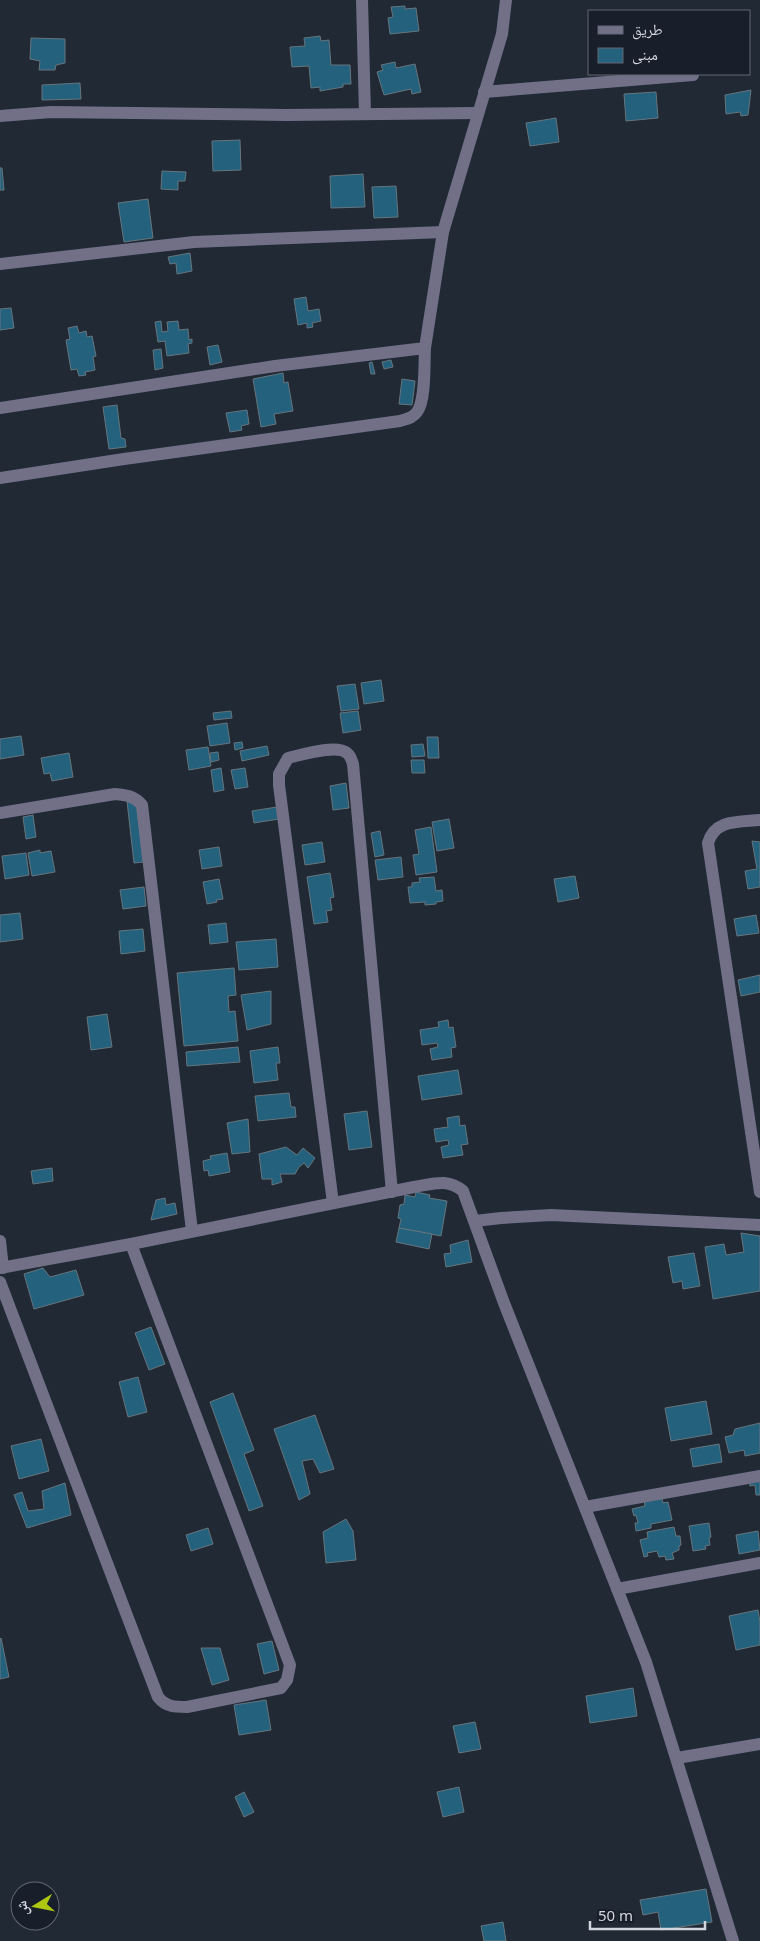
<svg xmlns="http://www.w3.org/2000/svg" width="760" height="1941" viewBox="0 0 760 1941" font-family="'Noto Sans','Noto Naskh Arabic',sans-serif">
	<rect width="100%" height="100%" fill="#212934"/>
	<!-- building -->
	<g fill="#24617d" stroke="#65757e">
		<polygon points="405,6 405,9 416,8 419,31 390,34 388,18 393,17 391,7"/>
		<polygon points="320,36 321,41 329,40 331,65 350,65 351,84 343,84 343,87 320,91 320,87 311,88 309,66 292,67 290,47 305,46 304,38"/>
		<polygon points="31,38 65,39 65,63 56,65 55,70 39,70 40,61 30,59"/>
		<polygon points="395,62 396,68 415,64 421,92 412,94 411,89 384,95 377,72 383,70 381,65"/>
		<polygon points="80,83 81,99 42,100 42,85"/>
		<polygon points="751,90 748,115 741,116 740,112 726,114 725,95"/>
		<polygon points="656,92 658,118 626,121 624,94"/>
		<polygon points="556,118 559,142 530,146 526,123"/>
		<polygon points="240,140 241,170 213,171 212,141"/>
		<polygon points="0,168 2,168 4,190 0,190"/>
		<polygon points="162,171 186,172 185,181 178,181 178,190 161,189"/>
		<polygon points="363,174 365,207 331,208 330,176"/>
		<polygon points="396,186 398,217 374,218 372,187"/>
		<polygon points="148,199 153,238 124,242 118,203"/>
		<polygon points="190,253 192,271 177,274 176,263 170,264 168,257"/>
		<polygon points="306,297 308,311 319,309 321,321 312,323 313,327 307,328 307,323 298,325 294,299"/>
		<polygon points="11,308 14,328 0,330 0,309"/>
		<polygon points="161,321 162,332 168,331 167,322 178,321 179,330 188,329 189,340 192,339 192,343 188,344 189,353 167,356 165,341 158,342 155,322"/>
		<polygon points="77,326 79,333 86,331 87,337 92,336 96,356 93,357 95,370 85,372 86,375 79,376 77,369 71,370 66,340 70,339 68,328"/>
		<polygon points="218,345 222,362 210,365 207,347"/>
		<polygon points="161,349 163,368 155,370 153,350"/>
		<polygon points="391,360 393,367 384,369 382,362"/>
		<polygon points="372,362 375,374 371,374 369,363"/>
		<polygon points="283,373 284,383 288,382 293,411 274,414 276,424 261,427 253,379"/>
		<polygon points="402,379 415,381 412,405 399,404"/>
		<polygon points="117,405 121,438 125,439 126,447 109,449 103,407"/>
		<polygon points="247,410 249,424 241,426 242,430 230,432 226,413"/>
		<polygon points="381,680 384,701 364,704 361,683"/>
		<polygon points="355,684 359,709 341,711 337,686"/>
		<polygon points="231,711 232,718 214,720 213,713"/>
		<polygon points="358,711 361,730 343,733 340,713"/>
		<polygon points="227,723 230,743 210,746 207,726"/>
		<polygon points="21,736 24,755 0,759 0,739"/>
		<polygon points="427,737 438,737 439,758 428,758"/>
		<polygon points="242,742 243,748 235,750 234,743"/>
		<polygon points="423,744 425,756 412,757 411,745"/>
		<polygon points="267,746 269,755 242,761 240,751"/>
		<polygon points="208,747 211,766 189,770 186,750"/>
		<polygon points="218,752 219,760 211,762 210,753"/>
		<polygon points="69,753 73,777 52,781 50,773 44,774 41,758"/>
		<polygon points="411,760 424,760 425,773 412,773"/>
		<polygon points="221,768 224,790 214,792 211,770"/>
		<polygon points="245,768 248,787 235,789 231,770"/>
		<polygon points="346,783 349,808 333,810 330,786"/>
		<polygon points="136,800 143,862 134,863 127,801"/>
		<polygon points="277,807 279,819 254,823 252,811"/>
		<polygon points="33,815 36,837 26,839 23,817"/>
		<polygon points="449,819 454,848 437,851 432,822"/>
		<polygon points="431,827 437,872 416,875 413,855 419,854 415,830"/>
		<polygon points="380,831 384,855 375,857 371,833"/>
		<polygon points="752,841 760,842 760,887 748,889 745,871 757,869"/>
		<polygon points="322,842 325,862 305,865 302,845"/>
		<polygon points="219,847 222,866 202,869 199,850"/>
		<polygon points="40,850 40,853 51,851 55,872 32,876 28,853"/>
		<polygon points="26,853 29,875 5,879 2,856"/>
		<polygon points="401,857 403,877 378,880 375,860"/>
		<polygon points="330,873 334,897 330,898 332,910 326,911 328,922 314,924 307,877"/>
		<polygon points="575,876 579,898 558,902 554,879"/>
		<polygon points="434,877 436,891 442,890 443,901 436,902 436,904 425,905 425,902 410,903 408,887 412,887 412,883 420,882 419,878"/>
		<polygon points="219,879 223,899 216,900 217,902 207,904 203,882"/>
		<polygon points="144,887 146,906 123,909 120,890"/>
		<polygon points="20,913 23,939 0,942 0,915"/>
		<polygon points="756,915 759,933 737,936 734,919"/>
		<polygon points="226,923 228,942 210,944 208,925"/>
		<polygon points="143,929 145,951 121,954 119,931"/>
		<polygon points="276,939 278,967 239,970 236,942"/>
		<polygon points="234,968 236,995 228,996 229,1012 235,1011 238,1041 184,1046 177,973"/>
		<polygon points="760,975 760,992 741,996 738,980"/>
		<polygon points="271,991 271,1024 247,1030 241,995"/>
		<polygon points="107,1014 112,1047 91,1050 87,1017"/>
		<polygon points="448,1020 449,1028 453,1027 456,1047 451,1048 452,1057 432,1060 430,1049 438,1047 437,1043 422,1045 420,1030 439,1027 438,1022"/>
		<polygon points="238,1047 240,1062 187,1066 186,1052"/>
		<polygon points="278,1047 280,1063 276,1063 278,1080 254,1083 250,1051"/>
		<polygon points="458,1070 462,1094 422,1100 418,1076"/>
		<polygon points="289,1093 291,1107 295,1107 296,1117 258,1121 255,1096"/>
		<polygon points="367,1111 372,1147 349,1150 344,1114"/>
		<polygon points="459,1116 460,1126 465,1125 468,1144 461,1145 463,1155 443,1158 441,1147 449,1145 448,1140 436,1142 434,1129 448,1127 447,1118"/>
		<polygon points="248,1119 250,1152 232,1154 227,1123"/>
		<polygon points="286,1147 297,1155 303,1148 315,1158 308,1168 304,1163 299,1167 295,1174 280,1174 282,1182 272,1185 272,1179 262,1179 259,1154"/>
		<polygon points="227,1153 230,1172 209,1176 208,1170 204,1171 203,1161 211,1159 210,1156"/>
		<polygon points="52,1168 53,1181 33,1184 31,1171"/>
		<polygon points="416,1192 430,1195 429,1198 447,1201 441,1236 399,1228 401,1219 398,1218 400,1205 404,1204 405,1195 415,1197"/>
		<polygon points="165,1198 166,1205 175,1203 177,1214 151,1220 156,1200"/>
		<polygon points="399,1228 432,1234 429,1249 396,1242"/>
		<polygon points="741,1233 760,1236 760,1291 713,1299 705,1247 724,1244 726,1255 744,1252"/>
		<polygon points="468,1240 472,1262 446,1267 444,1254 451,1253 450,1245"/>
		<polygon points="694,1253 700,1286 683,1289 682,1281 673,1283 668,1257"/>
		<polygon points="43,1268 50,1277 76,1270 84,1295 34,1309 24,1274"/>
		<polygon points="151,1327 165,1364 149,1370 135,1333"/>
		<polygon points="138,1377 147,1412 128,1417 119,1382"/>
		<polygon points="233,1393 254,1450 244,1454 263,1506 249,1511 210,1402"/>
		<polygon points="706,1401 712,1434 671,1441 665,1408"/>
		<polygon points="315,1415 334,1469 320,1473 313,1459 302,1461 310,1494 299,1500 274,1429"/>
		<polygon points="760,1423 760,1453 745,1456 744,1450 729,1453 725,1437 733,1435 735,1429"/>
		<polygon points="41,1439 49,1471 19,1479 11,1446"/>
		<polygon points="719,1444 722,1462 693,1467 690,1449"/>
		<polygon points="760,1478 760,1495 756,1495 755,1485 750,1486 749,1479"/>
		<polygon points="65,1483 71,1515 27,1528 14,1495 22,1492 28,1511 44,1509 42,1491"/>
		<polygon points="661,1494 663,1503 668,1502 672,1520 651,1524 651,1528 636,1531 635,1523 638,1523 636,1515 634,1516 632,1509 645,1506 644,1500"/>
		<polygon points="346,1519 353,1531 356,1560 326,1563 323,1532"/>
		<polygon points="709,1523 711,1537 709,1538 710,1545 705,1546 706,1549 693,1551 689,1526"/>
		<polygon points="674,1527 676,1536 680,1536 681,1545 679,1546 679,1550 672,1553 674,1559 666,1560 665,1556 659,1557 657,1551 647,1553 648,1556 644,1557 640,1540 648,1538 647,1532"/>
		<polygon points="208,1528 213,1544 191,1551 186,1535"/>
		<polygon points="758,1531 760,1550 739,1554 736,1535"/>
		<polygon points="758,1610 760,1622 760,1645 736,1650 729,1616"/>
		<polygon points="1,1638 9,1677 0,1679 0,1639"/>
		<polygon points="272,1641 279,1670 264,1674 257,1644"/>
		<polygon points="201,1648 220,1648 229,1680 212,1685"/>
		<polygon points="633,1688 637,1716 590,1723 586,1696"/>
		<polygon points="266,1700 271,1730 239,1735 234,1705"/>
		<polygon points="475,1722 481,1749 459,1753 453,1726"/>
		<polygon points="459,1787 464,1812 443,1817 437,1792"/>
		<polygon points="244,1792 254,1812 244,1817 235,1797"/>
		<polygon points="706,1889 712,1922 661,1930 658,1912 643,1915 640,1900"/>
		<polygon points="503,1922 506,1941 484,1941 481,1926"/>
	</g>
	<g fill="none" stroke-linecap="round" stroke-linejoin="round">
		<!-- minor -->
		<g stroke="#717087" stroke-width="12">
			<polyline points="362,0 365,114"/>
			<polyline points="484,92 693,75"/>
			<polyline points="0,116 51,112 286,115 478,113"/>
			<polyline points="0,264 194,242 443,232"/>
			<polyline points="0,408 275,366 425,348 443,232 502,34 506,0"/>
			<path d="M0,478L124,459L400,421C406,419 413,418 417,412C426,400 424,364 425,348"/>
			<path d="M0,813L115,794C127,795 134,796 142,805L192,1231"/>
			<path d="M760,820C739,822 715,819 708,843L760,1192"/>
			<path d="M333,1203L279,785V774L288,758C301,755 336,744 347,753C351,756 351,759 353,764L392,1192"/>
			<polyline points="475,1221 501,1218 551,1215 760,1225"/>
			<polyline points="0,1241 3,1268"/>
			<path d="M0,1268L131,1244L414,1187C434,1184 447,1178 463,1191L504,1303L646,1662L733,1941"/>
			<path d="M0,1282L158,1697C166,1707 175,1707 187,1707L281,1688L287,1680L290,1665L131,1244"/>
			<polyline points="585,1507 760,1476"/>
			<polyline points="617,1589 760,1563"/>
			<polyline points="677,1758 760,1744"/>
		</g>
	</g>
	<!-- legend -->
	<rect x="588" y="10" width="162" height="65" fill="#181f2a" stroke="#626972"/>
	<rect x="598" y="26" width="25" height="8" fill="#717087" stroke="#626972"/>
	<text x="632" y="35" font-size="15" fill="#d2d7df">طريق</text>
	<rect x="598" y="48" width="25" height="15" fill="#24617d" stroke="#626972"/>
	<text x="632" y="60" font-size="15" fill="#d2d7df">مبنى</text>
	<!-- north arrow -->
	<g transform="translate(35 1906) rotate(260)"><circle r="24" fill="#181f2a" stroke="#626972"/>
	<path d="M0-4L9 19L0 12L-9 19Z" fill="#acc612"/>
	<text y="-8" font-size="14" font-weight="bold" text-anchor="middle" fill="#d2d7df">ش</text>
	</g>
	<!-- scale -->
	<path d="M590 1921v8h115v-8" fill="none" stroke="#d2d7df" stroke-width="2.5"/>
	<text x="598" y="1921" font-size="15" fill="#d2d7df" stroke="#181f2a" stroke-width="4" paint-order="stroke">50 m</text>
</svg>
